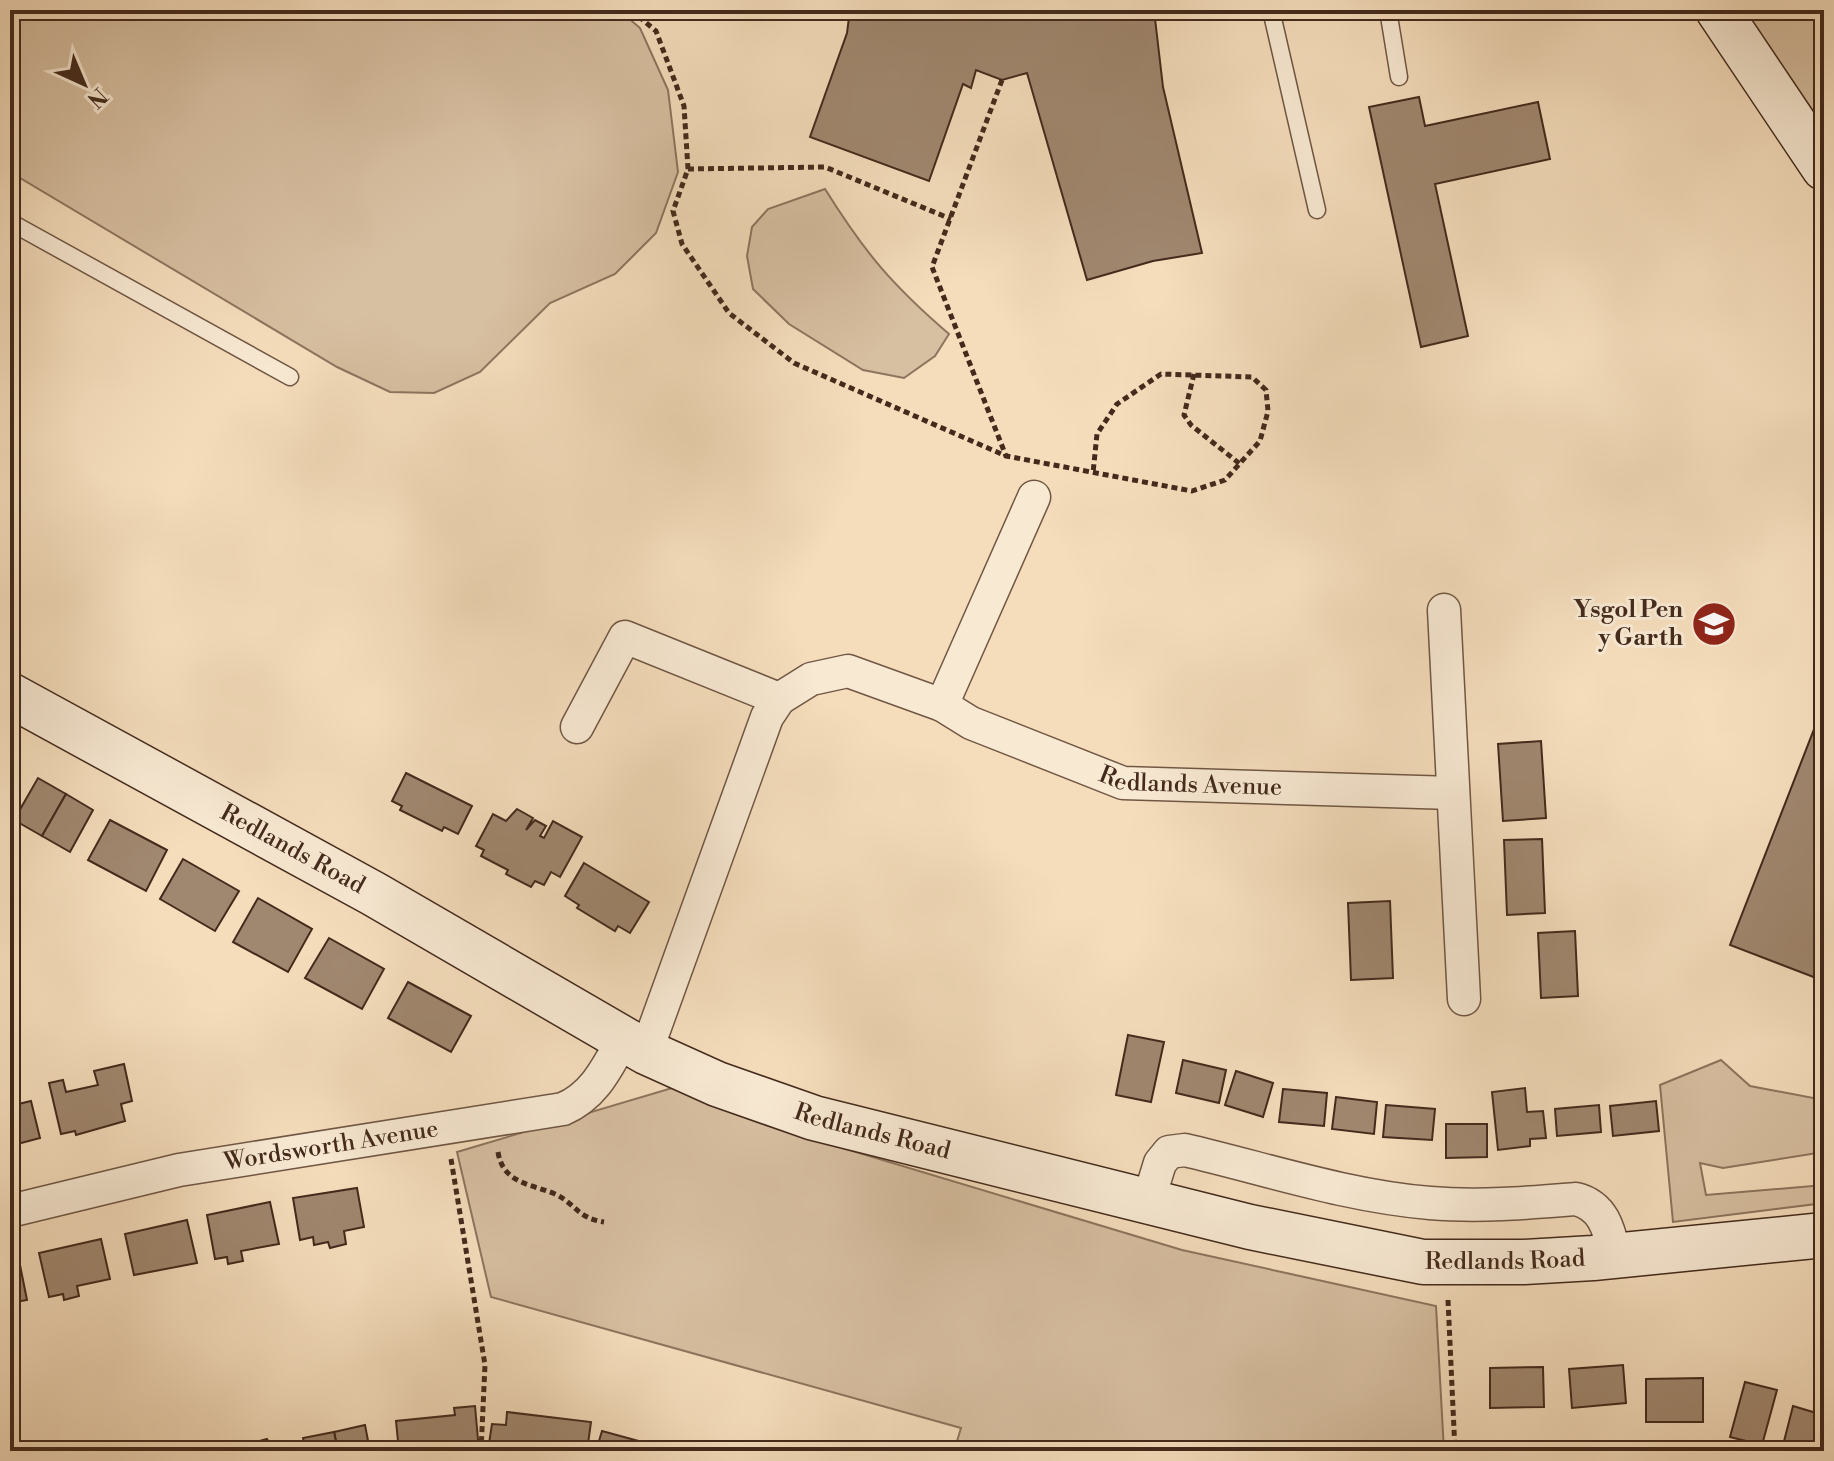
<svg xmlns="http://www.w3.org/2000/svg" width="1834" height="1461" viewBox="0 0 1834 1461" font-family="'Libre Bodoni',serif">
	<rect width="100%" height="100%" fill="#f5ddbc"/>
	<filter id="stains"><feTurbulence type="fractalNoise" baseFrequency=".0025" numOctaves="4"/><feColorMatrix values="0 0 0 0 .2 0 0 0 0 .09 0 0 0 0 .02 0 0 0 .5 -.17"/></filter>
	<radialGradient id="worn" r=".72"><stop offset=".6" stop-color="#630" stop-opacity="0"/><stop offset="1" stop-color="#630" stop-opacity=".3"/></radialGradient>
	<!-- green -->
	<g fill="#d7bfa1" stroke="#8d745e" stroke-width="2">
		<polygon points="10,10 619,10 640,28 668,90 678,172 656,233 615,274 550,303 480,372 434,393 390,392 337,367 10,172"/>
		<polygon points="1745,10 1824,10 1824,132"/>
		<path d="M825,189C865,253 892,285 949,334L935,356L904,378L863,370L789,324L753,289L747,256L752,227L768,209Z"/>
		<polygon points="1721,1060 1750,1086 1824,1100 1824,1152 1723,1168 1700,1163 1706,1195 1824,1185 1824,1203 1673,1222 1660,1085"/>
		<polygon points="672,1088 766,1125 1182,1250 1436,1306 1444,1451 954,1451 961,1428 491,1297 457,1152"/>
	</g>
	<!-- building -->
	<g fill="#a0876f" stroke="#432a1c" stroke-width="2">
		<polygon points="850,10 1154,10 1163,87 1202,253 1153,261 1087,280 1027,73 1002,80 976,70 971,88 963,84 929,181 810,137 847,33"/>
		<polygon points="1419,97 1425,126 1538,102 1550,159 1435,184 1468,336 1421,347 1369,107"/>
		<polygon points="1818,719 1824,722 1824,981 1730,945"/>
		<polygon points="1541,741 1546,818 1503,821 1498,744"/>
		<polygon points="406,773 472,806 458,834 444,827 442,831 400,810 402,806 392,801"/>
		<polygon points="38,778 66,794 42,836 14,820"/>
		<polygon points="66,794 93,810 70,852 42,836"/>
		<polygon points="517,809 533,818 526,830 535,820 546,826 540,836 544,838 553,821 582,837 560,877 551,872 544,885 535,881 531,887 506,874 508,870 481,856 484,850 476,846 493,814 506,821"/>
		<polygon points="110,820 167,850 146,891 88,860"/>
		<polygon points="1542,839 1545,913 1507,915 1504,840"/>
		<polygon points="183,859 239,891 215,931 160,899"/>
		<polygon points="584,863 649,902 630,933 618,926 615,931 577,908 579,905 565,896"/>
		<polygon points="258,898 312,929 288,972 233,942"/>
		<polygon points="1390,901 1393,978 1351,980 1348,903"/>
		<polygon points="1575,931 1578,996 1541,998 1538,933"/>
		<polygon points="329,938 384,969 362,1009 305,978"/>
		<polygon points="408,982 471,1016 451,1052 388,1018"/>
		<polygon points="1128,1035 1164,1042 1151,1102 1116,1095"/>
		<polygon points="1183,1060 1226,1070 1219,1103 1176,1093"/>
		<polygon points="124,1064 132,1101 121,1104 125,1121 76,1135 75,1131 61,1134 49,1083 63,1080 66,1092 98,1085 94,1071"/>
		<polygon points="1236,1071 1273,1083 1263,1117 1225,1105"/>
		<polygon points="1525,1088 1527,1112 1543,1111 1546,1138 1530,1139 1530,1146 1498,1150 1492,1092"/>
		<polygon points="1283,1089 1327,1093 1324,1126 1279,1122"/>
		<polygon points="1336,1097 1377,1102 1374,1134 1332,1129"/>
		<polygon points="31,1101 40,1138 10,1146 10,1106"/>
		<polygon points="1656,1101 1659,1131 1613,1136 1610,1106"/>
		<polygon points="1386,1105 1435,1109 1432,1140 1383,1137"/>
		<polygon points="1599,1105 1601,1132 1557,1136 1555,1109"/>
		<polygon points="1446,1124 1487,1124 1487,1157 1446,1158"/>
		<polygon points="357,1188 364,1227 344,1231 346,1244 330,1248 328,1242 314,1245 313,1237 300,1240 293,1198"/>
		<polygon points="270,1202 279,1244 241,1251 243,1261 228,1264 227,1257 215,1259 207,1215"/>
		<polygon points="187,1220 197,1263 134,1275 125,1234"/>
		<polygon points="101,1239 110,1279 77,1286 79,1296 64,1300 63,1294 49,1297 39,1253"/>
		<polygon points="19,1260 27,1300 10,1303 10,1261"/>
		<polygon points="1623,1365 1626,1403 1572,1408 1569,1369"/>
		<polygon points="1543,1367 1544,1407 1490,1408 1490,1368"/>
		<polygon points="1703,1378 1703,1422 1646,1422 1646,1379"/>
		<polygon points="1745,1382 1777,1390 1762,1445 1730,1437"/>
		<polygon points="475,1406 479,1451 399,1451 396,1421 455,1415 454,1408"/>
		<polygon points="1793,1406 1823,1415 1812,1451 1782,1449"/>
		<polygon points="507,1412 591,1422 587,1451 488,1450 492,1424 506,1425"/>
		<polygon points="365,1425 370,1451 338,1451 334,1432"/>
		<polygon points="602,1431 668,1449 668,1451 596,1451"/>
		<polygon points="334,1432 338,1451 305,1451 303,1438"/>
		<polygon points="267,1439 275,1451 244,1451 253,1449 252,1443"/>
		<polygon points="693,1443 719,1451 690,1451"/>
	</g>
	<g fill="none" stroke-linecap="round" stroke-linejoin="round">
		<!-- lane casing -->
		<g stroke="#705744" stroke-width="19">
			<g id="lane">
				<polyline points="1271,10 1317,210"/>
				<polyline points="1388,10 1399,77"/>
				<polyline points="10,222 290,377"/>
			</g>
		</g>
		<!-- street casing -->
		<g stroke="#705744" stroke-width="35">
			<g id="street">
				<polyline points="1444,610 1464,999"/>
				<polyline points="942,705 1034,497"/>
				<polyline points="577,727 625,637 779,699"/>
				<path id="s1" d="M646,1052L767,717L779,699L811,679L848,671L942,705L971,723L1123,783L1453,793"/>
				<path d="M1148,1202L1160,1163L1169,1152L1185,1150C1266,1169 1346,1196 1430,1203C1479,1207 1527,1203 1576,1199C1604,1206 1609,1230 1615,1255"/>
				<path id="s2" d="M10,1211L179,1170L563,1109C594,1096 607,1068 623,1039"/>
			</g>
		</g>
		<!-- secondary casing -->
		<g stroke="#432a1c" stroke-width="47">
			<g id="secondary">
				<polyline points="1718,10 1824,168"/>
				<path id="s3" d="M10,695L374,894L646,1052L717,1084L814,1118L1250,1227L1423,1262H1524L1593,1258L1824,1235"/>
			</g>
		</g>
		<!-- path -->
		<g stroke="#432a1c" stroke-width="5" stroke-dasharray="6 4" stroke-linecap="butt">
			<polyline points="631,10 656,31 684,106 688,169 673,211 682,244 729,313 794,363 1006,456 1192,491 1225,480 1260,441 1268,411 1266,390 1252,377 1161,374 1117,404 1097,434 1093,473"/>
			<polyline points="1002,80 932,267 1006,456"/>
			<polyline points="688,169 825,167 951,219"/>
			<polyline points="1194,374 1184,415 1191,425 1240,464"/>
			<path d="M498,1152C503,1184 532,1184 555,1194C576,1204 577,1218 604,1222"/>
			<polyline points="451,1159 485,1365 481,1451"/>
			<polyline points="1448,1300 1455,1451"/>
		</g>
		<!-- lane -->
		<use href="#lane" stroke="#f8e9d3" stroke-width="16"/>
		<!-- street -->
		<use href="#street" stroke="#f8e9d3" stroke-width="32"/>
		<!-- secondary -->
		<use href="#secondary" stroke="#f8e9d3" stroke-width="44"/>
	</g>
	<!-- icons -->
	<defs>
		<g id="school-disc" transform="scale(2.3)"><circle r="9.5" fill="#8f2418" stroke="#f8e9d3"/><path d="M0-5L7-2L0 1L-7-2ZM-4 1L0 2.5L4 1V4Q0 6-4 4Z" fill="#fff"/></g>
	</defs>
	<g fill-rule="evenodd">
		<use href="#school-disc" x="1714" y="624"/>
	</g>
	<g text-anchor="middle" dominant-baseline="central" stroke-width="6" stroke-linejoin="round" paint-order="stroke">
		<!-- poi labels -->
		<g font-size="24" font-weight="bold" fill="#432a1c" stroke="#f8e9d3" text-anchor="end">
			<text x="1683" y="610">Ysgol Pen<tspan x="1683" dy="28">y Garth</tspan></text>
		</g>
		<!-- street labels -->
		<g font-size="24" fill="#432a1c" stroke="#f8e9d3">
			<text stroke="none"><textPath href="#s1" startOffset="818">Redlands Avenue</textPath></text>
			<text stroke="none"><textPath href="#s3" startOffset="322">Redlands Road</textPath></text>
			<text stroke="none"><textPath href="#s3" startOffset="970">Redlands Road</textPath></text>
			<text stroke="none"><textPath href="#s2" startOffset="328">Wordsworth Avenue</textPath></text>
			<text stroke="none"><textPath href="#s3" startOffset="1618">Redlands Road</textPath></text>
		</g>
	</g>
	<!-- margin -->
	<rect width="1834" height="1461" fill="none" stroke="#f5ddbc" stroke-width="40"/>
	<rect x="12" y="12" width="1810" height="1437" fill="none" stroke="#432a1c" stroke-width="4"/>
	<rect x="20" y="20" width="1794" height="1421" fill="none" stroke="#432a1c" stroke-width="2"/>
	<!-- north arrow -->
	<g transform="translate(84 84) rotate(136)" stroke="#f8e9d3" stroke-width="6" paint-order="stroke">
	<path d="M0-6L14 30L0 20L-14 30Z" fill="#432a1c"/>
	<text y="-12" font-size="22" font-weight="bold" text-anchor="middle" fill="#432a1c">N</text>
	</g>
	<rect width="100%" height="100%" filter="url(#stains)"/>
	<rect width="100%" height="100%" fill="url(#worn)"/>
</svg>
